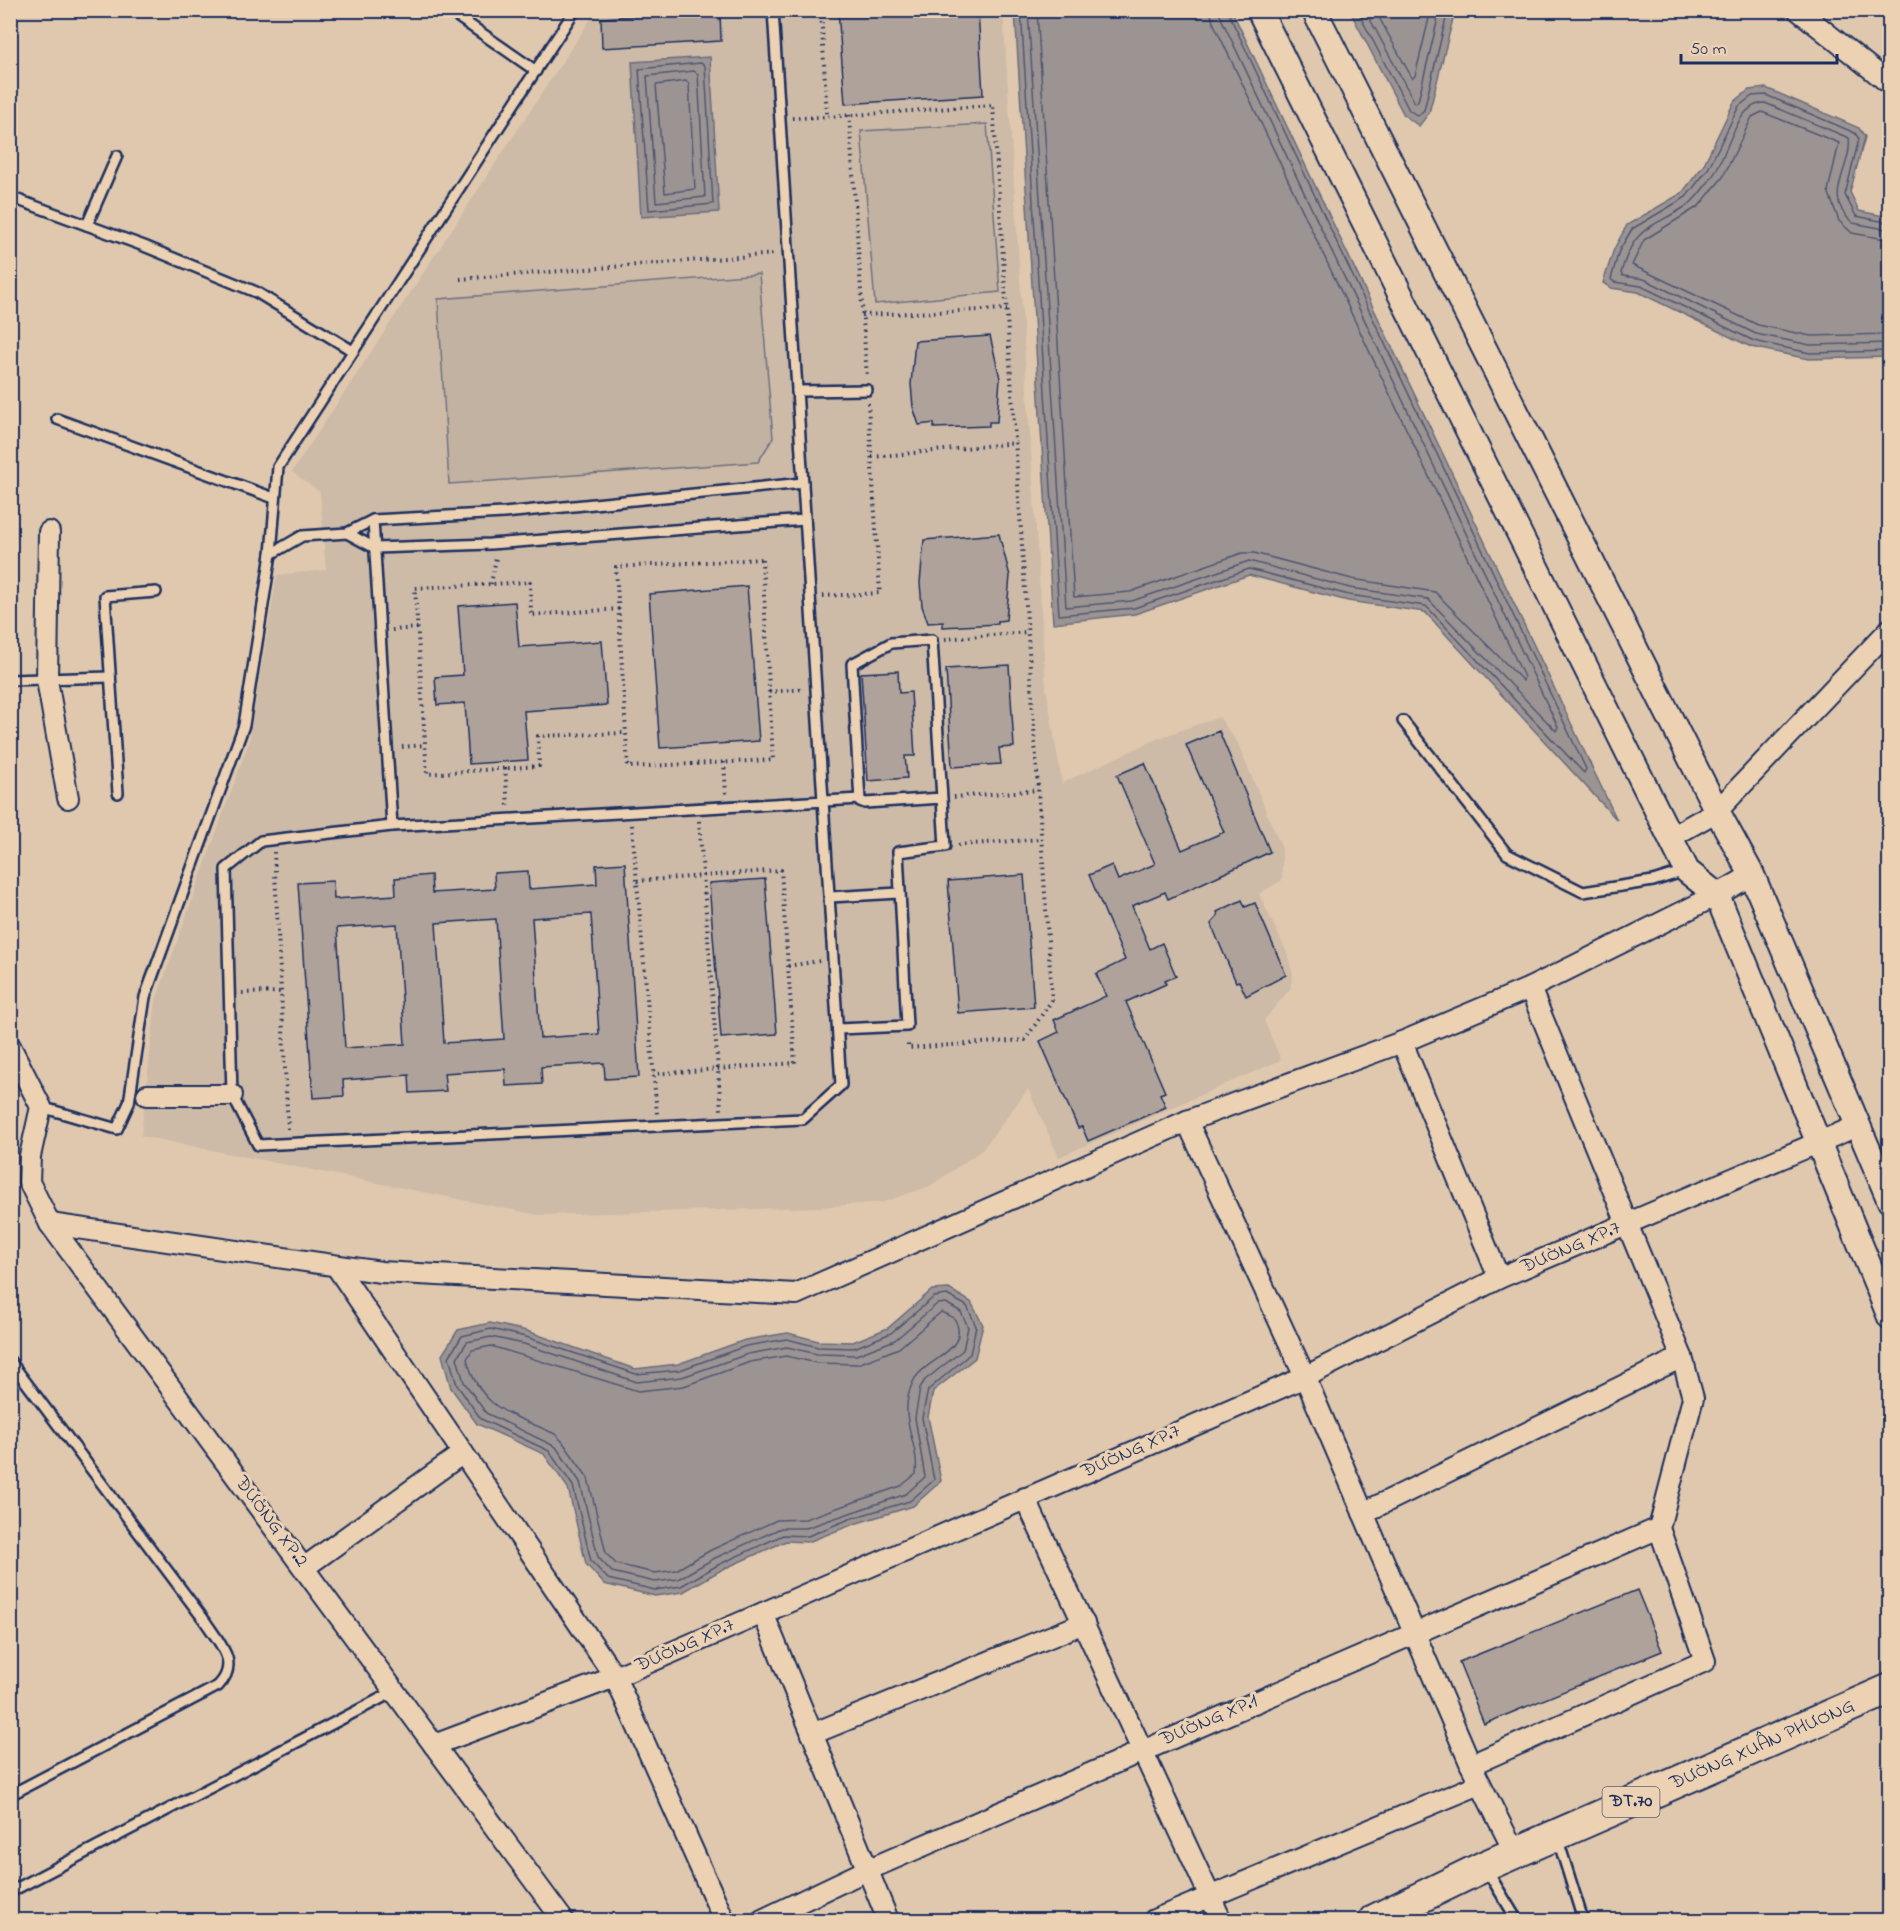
<svg xmlns="http://www.w3.org/2000/svg" width="1900" height="1931" viewBox="0 0 1900 1931" font-family="'Indie Flower',sans-serif">
	<rect width="100%" height="100%" fill="#dfc8ae"/>
	<filter id="ink" filterUnits="userSpaceOnUse"><feTurbulence type="fractalNoise" baseFrequency=".0167" numOctaves="2"/><feDisplacementMap in="SourceGraphic" scale="12" xChannelSelector="R" yChannelSelector="G"/><feConvolveMatrix kernelMatrix="1 2 1 2 8 2 1 2 1" color-interpolation-filters="sRGB"/></filter>
	<g filter="url(#ink)">
		<!-- built -->
		<polygon fill="#cdbaa7" points="596,11 1003,11 1046,688 1062,783 1159,738 1219,717 1237,742 1282,849 1282,880 1259,894 1287,953 1293,975 1290,989 1264,1020 1281,1060 1059,1157 1028,1089 982,1150 930,1186 883,1202 820,1207 539,1215 141,1136 156,1000 249,742 277,575 326,570 320,492 292,472"/>
		<!-- green -->
		<g fill="#c2b2a2" stroke="#6e7080" stroke-width="1.5">
			<polygon points="987,124 1000,292 875,304 861,131"/>
			<polygon points="759,274 773,438 758,462 449,484 438,299"/>
		</g>
		<!-- water -->
		<g fill="#9c9493" stroke="#686c7e" stroke-width="1.5">
			<polygon points="1015,11 1232,11 1617,820 1425,612 1348,601 1249,575 1135,614 1053,623"/>
			<polygon points="1350,11 1455,11 1429,113 1419,126 1404,115"/>
			<polygon points="710,57 719,212 641,217 632,62"/>
			<polygon points="1766,88 1859,128 1865,137 1850,192 1859,211 1889,217 1889,357 1809,359 1751,347 1638,292 1611,288 1603,283 1614,249 1627,225 1682,193 1703,166 1734,102 1749,90"/>
			<polygon points="949,1289 971,1302 983,1325 975,1358 933,1391 928,1417 941,1481 913,1506 854,1524 808,1542 786,1541 721,1570 683,1592 655,1596 604,1584 586,1564 568,1488 544,1454 477,1424 451,1388 442,1355 458,1330 490,1323 527,1331 635,1369 678,1364 745,1340 788,1333 818,1341 853,1342 888,1328 932,1290"/>
		</g>
		<g fill="none" stroke-linecap="round" stroke-linejoin="round">
			<!-- shore -->
			<g stroke="#4f5773" stroke-width="1.5">
				<polyline points="1021,10 1059,615 1134,608 1249,569 1349,595 1426,606 1584,773 1586,769 1227,10"/>
				<polyline points="1028,10 1066,607 1132,601 1249,561 1350,588 1428,599 1556,731 1558,727 1221,18 1219,10"/>
				<polyline points="1037,10 1074,597 1130,592 1242,553 1254,553 1352,579 1435,592 1523,681 1524,677 1213,22 1210,10"/>
				<polyline points="1357,10 1409,110 1418,116 1424,110 1448,10"/>
				<polyline points="1365,10 1415,103 1418,101 1440,10"/>
				<polyline points="1375,10 1412,78 1415,76 1431,10"/>
				<polygon points="701,63 705,66 713,204 649,210 639,69"/>
				<polygon points="694,71 698,74 705,197 656,202 647,76"/>
				<polygon points="686,81 689,84 695,189 665,193 656,85"/>
				<polyline points="1890,223 1856,216 1845,195 1859,139 1855,133 1766,95 1752,96 1739,106 1708,169 1686,197 1632,229 1619,251 1611,279 1614,282 1641,286 1754,341 1810,353 1890,351"/>
				<path d="M1890,230L1853,223C1820,196 1853,168 1849,138L1765,103C1735,103 1728,156 1712,177C1705,186 1697,198 1688,205C1651,229 1634,225 1621,273L1623,276L1644,279L1756,334L1810,345L1890,343"/>
				<polyline points="1890,240 1852,233 1839,221 1828,191 1839,143 1762,112 1752,117 1723,177 1699,206 1644,240 1632,265 1758,325 1811,336 1890,334"/>
				<polygon points="947,1295 967,1306 976,1326 970,1354 928,1390 922,1418 934,1480 910,1501 852,1518 808,1536 783,1535 718,1565 681,1586 655,1590 608,1579 591,1561 573,1486 549,1451 481,1419 457,1385 449,1357 462,1336 491,1329 526,1337 636,1374 680,1370 746,1346 787,1339 818,1347 854,1348 891,1333 934,1297"/>
				<polygon points="946,1303 961,1312 968,1327 963,1350 925,1380 920,1388 915,1418 925,1477 906,1494 806,1528 781,1528 715,1558 678,1579 655,1582 612,1572 598,1557 580,1482 556,1447 486,1413 464,1382 457,1358 467,1342 491,1337 524,1344 637,1382 682,1377 748,1354 787,1347 817,1354 856,1355 895,1340 937,1304"/>
				<path d="M941,1312L954,1318C973,1351 924,1358 913,1382C896,1418 920,1443 916,1474L901,1486L805,1519L777,1520L711,1550L676,1570L655,1573L616,1564L606,1553L588,1478L562,1441L555,1434C511,1413 481,1411 467,1359L472,1350L491,1346L638,1391L684,1386L750,1362L786,1356L817,1363L858,1364L899,1348Z"/>
			</g>
		</g>
		<!-- building -->
		<g fill="#afa29a" stroke="#1b2f5e" stroke-width="1.5" fill-rule="evenodd">
			<polygon points="838,10 978,10 983,95 845,104"/>
			<polygon points="720,11 721,41 602,48 601,18"/>
			<polygon points="990,336 1000,378 997,422 989,422 989,426 934,428 934,423 919,425 913,407 911,384 915,341"/>
			<polygon points="999,534 1010,576 1006,620 998,621 998,624 943,627 943,622 928,623 922,606 920,583 924,540"/>
			<polygon points="747,586 759,741 660,748 649,594"/>
			<polygon points="515,602 519,647 602,641 607,705 524,711 528,760 469,764 465,703 437,705 435,677 463,675 458,606"/>
			<polygon points="1009,665 1014,747 999,748 1001,764 952,767 946,669"/>
			<polygon points="898,671 899,693 911,692 915,756 905,756 907,778 868,781 861,673"/>
			<polygon points="1219,731 1270,852 1168,899 1165,892 1132,906 1150,949 1162,943 1176,976 1165,981 1166,984 1126,1002 1165,1092 1160,1094 1166,1107 1088,1141 1082,1127 1078,1128 1040,1041 1059,1032 1054,1020 1106,996 1096,974 1125,960 1089,875 1112,865 1118,880 1155,864 1117,775 1145,763 1182,850 1224,832 1186,745"/>
			<path d="M625,863L639,1077L605,1079L604,1063L541,1067L542,1084L506,1086L505,1069L444,1073L446,1091L410,1093L409,1075L343,1080L344,1096L313,1098L298,883L333,881L334,899L396,895L395,878L431,875L432,893L495,889L494,873L528,871L529,889L597,884L596,865ZM591,914L599,1034L540,1038L532,918ZM496,919L504,1039L444,1043L436,923ZM397,924L405,1044L345,1048L337,928Z"/>
			<polygon points="1024,875 1034,1007 958,1013 948,881"/>
			<polygon points="765,879 777,1034 721,1038 709,883"/>
			<polygon points="1242,900 1245,907 1255,903 1286,975 1246,996 1239,981 1236,982 1211,924 1218,916 1217,912"/>
			<polygon points="1637,1590 1662,1651 1484,1724 1459,1662"/>
		</g>
		<g fill="none" stroke-linecap="round" stroke-linejoin="round">
			<!-- service casing -->
			<g stroke="#1b2f5e" stroke-width="14">
				<g id="service">
					<polyline points="448,10 536,71"/>
					<path d="M773,10C795,369 818,727 841,1085L803,1119L258,1145L232,1095L226,869L261,841L392,826L860,799"/>
					<polyline points="10,197 144,246 256,292 353,351"/>
					<polyline points="87,225 117,156"/>
					<polyline points="797,391 867,390"/>
					<polyline points="57,419 274,498"/>
					<polyline points="373,520 392,826"/>
					<polyline points="347,533 375,548 490,544 805,520"/>
					<polyline points="271,554 302,536 347,533 373,520 504,513 803,483"/>
					<polyline points="10,680 110,677"/>
					<polyline points="1403,721 1507,854 1583,892 1653,881 1685,871"/>
					<polyline points="118,793 105,596 156,592"/>
					<polyline points="830,897 899,893"/>
					<polyline points="838,1029 907,1026 898,852 945,846 932,640 891,643 852,664 860,801 865,803 942,798"/>
					<polyline points="41,1107 117,1129 129,1103 145,997 244,725 271,554 278,467 575,10"/>
					<path d="M10,1361L205,1621C219,1643 241,1663 218,1686L10,1795"/>
					<polyline points="1558,1840 1583,1920"/>
					<polyline points="1486,1869 1517,1920"/>
					<polyline points="10,1892 395,1691"/>
				</g>
			</g>
			<!-- minor casing -->
			<g stroke="#1b2f5e" stroke-width="24">
				<g id="minor">
					<polyline points="1798,10 1890,84"/>
					<polyline points="49,532 47,680 68,798"/>
					<polyline points="1671,837 1717,811 1890,629"/>
					<polyline points="1402,1042 1499,1278"/>
					<polyline points="10,1046 41,1107 30,1156 29,1182 50,1224 563,1920"/>
					<polyline points="147,1095 232,1095"/>
					<polyline points="1187,1121 1305,1377 1471,1765 1515,1853"/>
					<polyline points="50,1224 381,1272 796,1294 1187,1121 1402,1042 1530,988 1717,895 1752,875"/>
					<polyline points="336,1266 615,1677 724,1920"/>
					<polyline points="1025,1498 1221,1920"/>
					<polyline points="1363,1513 1682,1357"/>
					<polyline points="305,1567 463,1453"/>
					<polyline points="763,1613 888,1920"/>
					<polyline points="812,1734 1084,1623"/>
					<polyline points="434,1745 615,1677 763,1613 1305,1377 1499,1278 1857,1126"/>
					<polyline points="1471,1765 1705,1661 1659,1528 1693,1398 1682,1357 1530,988"/>
					<polyline points="762,1920 867,1870 1659,1528"/>
					<polyline points="1154,1920 1480,1784"/>
				</g>
			</g>
			<!-- tertiary casing -->
			<g stroke="#1b2f5e" stroke-width="28">
				<g id="tertiary">
					<polyline points="1259,10 1687,871 1717,895 1890,1317"/>
					<polyline points="1314,10 1717,811 1752,875 1890,1201"/>
				</g>
			</g>
			<!-- primary casing -->
			<g stroke="#1b2f5e" stroke-width="34">
				<g id="primary">
					<path id="s1" d="M1374,1920L1485,1866L1890,1689"/>
				</g>
			</g>
			<!-- path -->
			<g stroke="#1b2f5e" stroke-width="4" stroke-dasharray="1.5 4.5" stroke-linecap="butt">
				<polyline points="821,10 827,117 993,105 1052,1000 1025,1040 908,1048 908,1040"/>
				<polyline points="849,115 867,378"/>
				<polyline points="792,118 827,117"/>
				<polyline points="460,279 776,254"/>
				<polyline points="862,315 1007,309"/>
				<polyline points="872,457 1016,443"/>
				<polygon points="762,559 773,760 628,767 616,567"/>
				<polyline points="491,584 496,558"/>
				<polyline points="823,596 880,593 868,403"/>
				<polyline points="619,609 531,615 530,582 415,588 427,774 539,766 538,736 626,733"/>
				<polyline points="392,630 418,628"/>
				<polyline points="945,639 1028,632"/>
				<polyline points="769,692 803,689"/>
				<polyline points="402,747 425,745"/>
				<polyline points="724,762 726,794"/>
				<polyline points="505,768 508,806"/>
				<polyline points="954,797 1038,790"/>
				<polyline points="699,821 721,1110"/>
				<polyline points="632,825 657,1114"/>
				<polyline points="958,845 1041,839"/>
				<polyline points="274,852 288,1129"/>
				<polyline points="637,881 781,870 795,1063 653,1074"/>
				<polyline points="788,966 820,961"/>
				<polyline points="242,993 281,992"/>
			</g>
			<!-- service -->
			<use href="#service" stroke="#ecd2b3" stroke-width="9"/>
			<!-- minor -->
			<use href="#minor" stroke="#ecd2b3" stroke-width="20"/>
			<!-- tertiary -->
			<use href="#tertiary" stroke="#ecd2b3" stroke-width="24"/>
			<!-- primary -->
			<use href="#primary" stroke="#ecd2b3" stroke-width="30"/>
		</g>
	</g>
	<g text-anchor="middle" dominant-baseline="central" stroke-width="6" stroke-linejoin="round" paint-order="stroke">
		<!-- shield labels -->
		<rect fill="#ecd2b3" stroke="#5a6078" stroke-width="1.5" x="1602.5" y="1787" width="57" height="30" rx="4.5"/>
		<g font-size="18" font-weight="bold" fill="#1b2f5e">
			<text x="1631" y="1802">ĐT.70</text>
		</g>
		<!-- street labels -->
		<g font-size="20" fill="#1b2f5e" stroke="#ecd2b3">
			<text transform="translate(1571 1248) rotate(-23)">ĐƯỜNG XP.7</text>
			<text transform="translate(1131 1452) rotate(-24)">ĐƯỜNG XP.7</text>
			<text transform="translate(271 1522) rotate(53)">ĐƯỜNG XP.2</text>
			<text transform="translate(685 1646) rotate(-24)">ĐƯỜNG XP.7</text>
			<text transform="translate(1209 1721) rotate(-23)">ĐƯỜNG XP.1</text>
			<text stroke="none"><textPath href="#s1" startOffset="426">ĐƯỜNG XUÂN PHƯƠNG</textPath></text>
		</g>
	</g>
	<!-- margin -->
	<rect width="1900" height="1931" fill="none" stroke="#ecd2b3" stroke-width="36"/>
	<rect x="18" y="18" width="1864" height="1895" fill="none" stroke="#1b2f5e" stroke-width="2" filter="url(#ink)"/>
	<!-- scale -->
	<path d="M1681 54v9h156v-9" fill="none" stroke="#1b2f5e" stroke-width="3"/>
	<text x="1690" y="54" font-size="18" fill="#1b2f5e" stroke="#ecd2b3" stroke-width="4.5" paint-order="stroke">50 m</text>
</svg>
